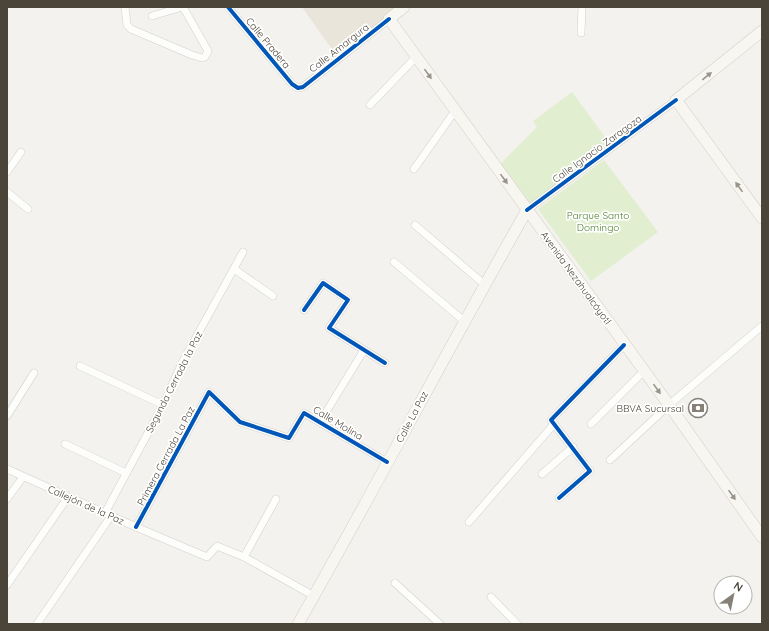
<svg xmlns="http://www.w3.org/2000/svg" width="769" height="631" viewBox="0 0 769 631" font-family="Quicksand,sans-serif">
	<rect width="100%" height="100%" fill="#f4f2ee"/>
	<!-- education -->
	<polygon fill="#eae5da" points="302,7 400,7 338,58"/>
	<!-- green -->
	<g fill="#e1eecf">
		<polygon points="572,92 611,145 531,204 501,163 537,127 533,121"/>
		<polygon points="604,160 658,232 591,281 538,209"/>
	</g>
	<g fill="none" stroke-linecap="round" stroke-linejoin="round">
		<!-- street casing -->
		<g stroke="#d2d0cb" stroke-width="8">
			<g id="street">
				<polyline points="125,7 127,25 131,29 192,55 202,58 205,57 208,51 183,7"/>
				<polyline points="228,7 292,84 298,88 303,87 389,19"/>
				<polyline points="152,16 182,7"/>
				<polyline points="581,33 582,7"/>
				<polyline points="370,105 416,57"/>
				<polyline points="414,169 455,111"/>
				<polyline points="7,172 21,152"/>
				<polyline points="7,192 28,209"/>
				<polyline points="527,210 676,100"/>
				<polyline points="415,225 484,284"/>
				<polyline points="394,262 464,321"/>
				<polyline points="234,269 273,296"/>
				<polyline points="304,310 323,283 348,300 329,328 385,363"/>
				<polyline points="80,366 163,405"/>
				<polyline points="7,416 34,373"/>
				<polyline points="320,422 364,350"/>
				<polyline points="591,424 644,371"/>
				<polyline points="65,444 126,473"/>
				<polyline points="610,460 669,405 762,326"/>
				<polyline points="7,469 136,527 207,557 217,546 244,557 314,596"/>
				<polyline points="542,474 573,447"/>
				<polyline points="559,498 590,471 551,420 624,345"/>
				<polyline points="7,499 23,477"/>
				<polyline points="105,513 163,405 183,361 243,252"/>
				<polyline points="469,522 554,424"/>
				<polyline points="136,527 209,392 240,422 289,438 304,413 387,462"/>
				<polyline points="244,557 276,499"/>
				<polyline points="395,583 440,624"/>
				<polyline points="7,585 68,497"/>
				<polyline points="491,597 517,624"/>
				<polyline points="37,624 111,516"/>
			</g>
		</g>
		<!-- secondary casing -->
		<g stroke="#d3cfc5" stroke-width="12">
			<g id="secondary">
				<polyline points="404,7 389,19 669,405 762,537"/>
				<polyline points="762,31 676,100 762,218"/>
				<path d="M298,624C376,487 449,347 527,210"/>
			</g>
		</g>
		<!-- street -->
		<use href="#street" stroke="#fdfdfc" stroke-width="7"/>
		<!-- secondary -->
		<use href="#secondary" stroke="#f7f6f1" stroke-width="11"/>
		<!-- cycleway casing -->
		<g stroke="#fff" stroke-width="6">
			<g id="cycleway">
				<polyline points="228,7 292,84 298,88 303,87 389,19"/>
				<polyline points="527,210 676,100"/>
				<polyline points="304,310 323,283 348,300 329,328 385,363"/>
				<polyline points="559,498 590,471 551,420 624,345"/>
				<polyline points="136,527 209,392 240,422 289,438 304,413 387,462"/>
			</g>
		</g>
		<!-- cycleway -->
		<use href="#cycleway" stroke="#0057b8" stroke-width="4"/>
	</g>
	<!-- one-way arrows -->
	<defs><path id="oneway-solid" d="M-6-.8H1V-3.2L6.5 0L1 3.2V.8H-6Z"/></defs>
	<g fill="#98948c">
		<use href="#oneway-solid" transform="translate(428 74) rotate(54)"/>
		<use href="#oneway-solid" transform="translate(707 76) rotate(-39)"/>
		<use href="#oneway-solid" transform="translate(504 179) rotate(54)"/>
		<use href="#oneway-solid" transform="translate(739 187) rotate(-126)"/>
		<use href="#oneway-solid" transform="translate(657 389) rotate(54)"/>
		<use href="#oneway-solid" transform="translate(732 495) rotate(55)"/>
	</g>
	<!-- icons -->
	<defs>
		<g id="bank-ring" transform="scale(1)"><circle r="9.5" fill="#fff" stroke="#868178" stroke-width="1.5"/><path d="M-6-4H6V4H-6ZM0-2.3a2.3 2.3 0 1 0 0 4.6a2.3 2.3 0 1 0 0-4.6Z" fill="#868178"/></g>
	</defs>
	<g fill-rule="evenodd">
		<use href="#bank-ring" x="698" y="408"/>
	</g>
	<g text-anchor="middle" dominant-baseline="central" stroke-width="3.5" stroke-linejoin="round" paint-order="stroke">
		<!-- street labels -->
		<g font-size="10" fill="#4b4439" stroke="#fff">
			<text transform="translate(268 43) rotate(50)">Calle Pradera</text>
			<text transform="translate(339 48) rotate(-38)">Calle Amargura</text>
			<text transform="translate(597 149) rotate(-36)">Calle Ignacio Zaragoza</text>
			<text transform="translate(576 278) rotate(54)">Avenida Nezahualcóyotl</text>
			<text transform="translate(174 382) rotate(-63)">Segunda Cerrada la Paz</text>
			<text transform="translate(412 417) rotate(-62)">Calle La Paz</text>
			<text transform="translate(338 423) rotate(31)">Calle Molina</text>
			<text transform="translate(166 456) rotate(-62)">Primera Cerrada La Paz</text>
			<text transform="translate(86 505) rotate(24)">Callejón de la Paz</text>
		</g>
		<!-- park labels -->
		<g font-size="10" fill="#4a7f2a" stroke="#fff">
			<text x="598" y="215">Parque Santo<tspan x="598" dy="12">Domingo</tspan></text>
		</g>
		<!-- poi labels -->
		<g font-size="10" fill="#4b4439" stroke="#fff" text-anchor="end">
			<text x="684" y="408">BBVA Sucursal</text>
		</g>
	</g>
	<!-- border -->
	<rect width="769" height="631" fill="none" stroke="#4b4439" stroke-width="16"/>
	<!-- north arrow -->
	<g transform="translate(733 595) rotate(33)"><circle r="19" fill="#ffffff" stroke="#b7b4b0"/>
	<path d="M0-3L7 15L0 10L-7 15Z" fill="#868178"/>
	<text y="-6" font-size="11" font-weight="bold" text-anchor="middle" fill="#4b4439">N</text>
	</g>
</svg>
